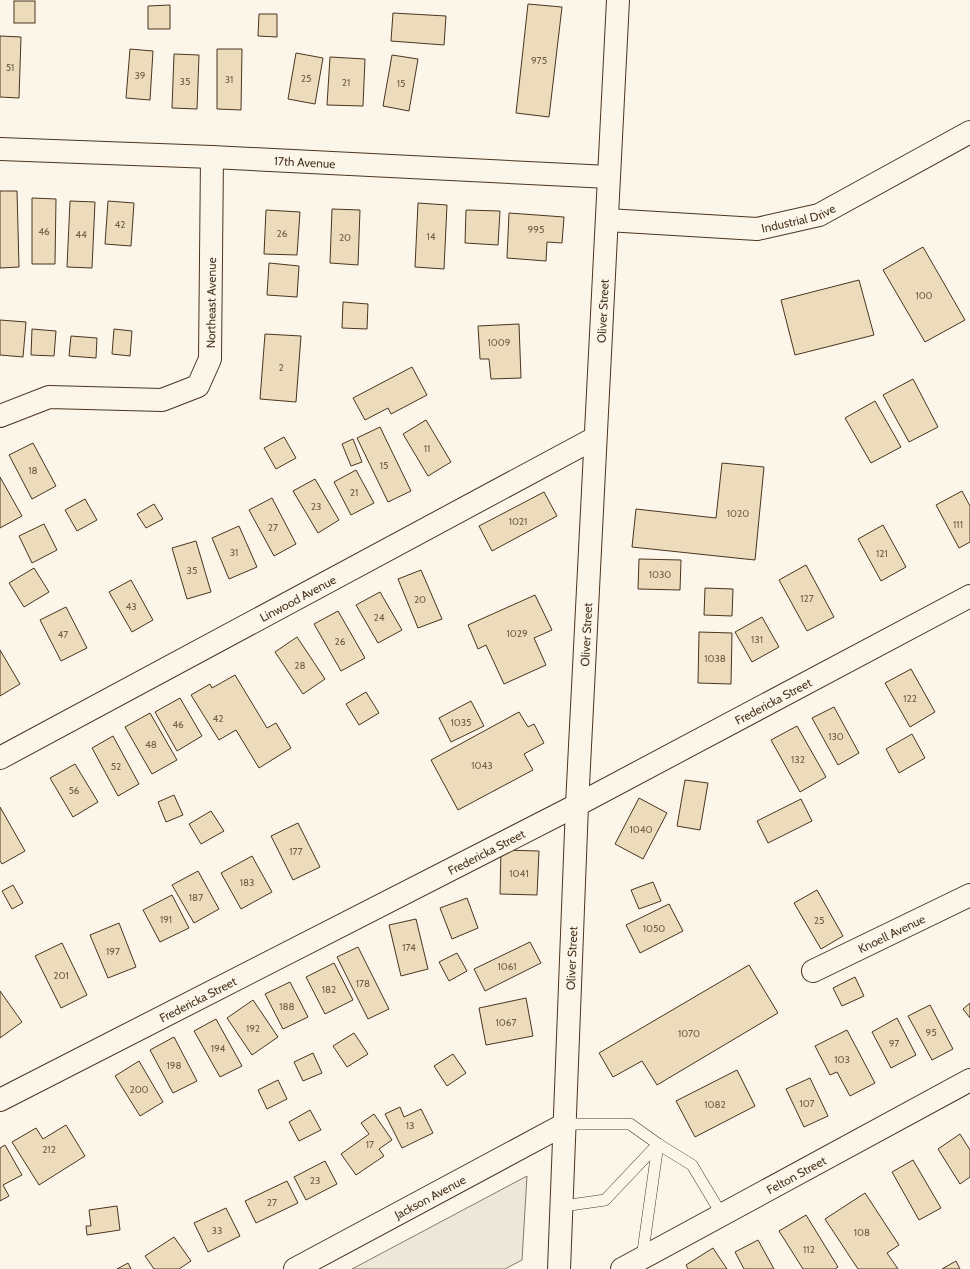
<svg xmlns="http://www.w3.org/2000/svg" width="970" height="1269" viewBox="0 0 970 1269" font-family="Cabin,sans-serif">
	<rect width="100%" height="100%" fill="#fbf6e9"/>
	<!-- parking -->
	<polygon fill="#ede7d9" stroke="#887966" points="527,1176 522,1260 505,1269 352,1269"/>
	<!-- building -->
	<g fill="#ecdcbc" stroke="#4a3520">
		<rect x="14" y="1" width="21" height="22"/>
		<polygon points="528,4 562,7 549,117 516,113"/>
		<polygon points="170,5 170,29 148,29 148,6"/>
		<polygon points="393,13 446,16 444,45 391,41"/>
		<polygon points="259,14 277,14 277,37 258,36"/>
		<polygon points="0,36 21,37 19,98 0,97"/>
		<polygon points="130,49 153,51 150,100 126,98"/>
		<polygon points="217,49 242,49 241,110 217,109"/>
		<polygon points="296,53 323,58 315,104 288,99"/>
		<polygon points="174,54 199,55 197,109 172,108"/>
		<polygon points="392,55 418,59 409,111 383,106"/>
		<polygon points="330,57 365,59 363,106 327,105"/>
		<polygon points="0,191 17,191 19,267 0,268"/>
		<polygon points="32,198 56,199 55,264 32,264"/>
		<polygon points="70,201 95,202 92,268 67,267"/>
		<polygon points="108,201 134,203 131,246 105,244"/>
		<polygon points="418,203 447,205 444,269 415,267"/>
		<polygon points="332,209 360,210 358,265 330,263"/>
		<polygon points="266,210 300,212 297,255 264,254"/>
		<polygon points="466,210 500,211 498,245 465,243"/>
		<polygon points="509,213 564,217 562,243 547,242 546,261 507,258"/>
		<polygon points="923,247 965,320 925,342 883,270"/>
		<polygon points="269,263 299,266 297,297 267,295"/>
		<polygon points="859,280 874,335 795,355 781,300"/>
		<polygon points="343,302 368,304 367,329 342,328"/>
		<polygon points="0,320 26,322 23,357 0,355"/>
		<polygon points="519,324 521,378 491,379 489,359 480,359 478,326"/>
		<polygon points="32,329 56,331 54,356 31,355"/>
		<polygon points="114,329 132,331 130,356 112,354"/>
		<polygon points="265,334 301,336 296,402 260,399"/>
		<polygon points="71,336 97,338 96,358 69,356"/>
		<polygon points="412,367 427,395 391,414 388,408 365,420 353,398"/>
		<polygon points="913,379 938,427 909,442 883,395"/>
		<polygon points="875,401 901,447 871,463 845,418"/>
		<polygon points="426,420 451,462 428,476 403,434"/>
		<polygon points="380,427 411,491 388,502 357,438"/>
		<polygon points="284,437 296,458 276,469 264,448"/>
		<polygon points="353,439 362,462 351,466 342,444"/>
		<polygon points="33,443 56,486 32,499 9,455"/>
		<polygon points="722,463 764,467 755,560 632,547 636,509 716,518"/>
		<polygon points="356,470 374,503 351,515 334,482"/>
		<polygon points="0,477 22,516 0,528"/>
		<polygon points="315,479 339,520 318,533 293,491"/>
		<polygon points="962,491 970,506 970,542 959,548 936,505"/>
		<polygon points="544,492 557,516 492,551 479,526"/>
		<polygon points="272,498 296,544 274,556 249,510"/>
		<polygon points="85,499 97,520 77,531 65,510"/>
		<polygon points="154,504 163,519 146,528 137,514"/>
		<polygon points="44,524 57,550 32,563 19,536"/>
		<polygon points="883,525 906,567 881,581 858,539"/>
		<polygon points="239,526 257,567 229,579 212,538"/>
		<polygon points="196,541 211,592 187,599 172,548"/>
		<polygon points="639,559 681,560 680,590 638,589"/>
		<polygon points="806,565 834,617 807,631 779,580"/>
		<polygon points="34,568 49,592 24,607 9,583"/>
		<polygon points="421,570 442,619 418,628 398,579"/>
		<polygon points="131,580 153,620 132,632 109,592"/>
		<polygon points="705,588 733,589 732,616 704,615"/>
		<polygon points="380,592 402,630 378,643 356,605"/>
		<polygon points="535,595 552,630 534,638 546,665 504,684 486,645 478,649 468,625"/>
		<polygon points="66,607 87,648 61,661 40,620"/>
		<polygon points="338,611 365,658 341,671 314,624"/>
		<polygon points="762,617 779,647 752,662 735,632"/>
		<polygon points="699,632 732,633 731,684 698,683"/>
		<polygon points="297,637 325,679 303,694 275,652"/>
		<polygon points="0,650 20,684 0,696"/>
		<polygon points="911,669 935,712 910,727 885,683"/>
		<polygon points="235,675 267,728 276,723 291,748 259,768 236,730 219,740 191,695 210,684 212,688"/>
		<polygon points="366,692 379,713 359,725 346,704"/>
		<polygon points="180,698 202,736 177,751 155,712"/>
		<polygon points="471,701 484,726 451,742 439,718"/>
		<polygon points="834,707 859,753 838,765 812,718"/>
		<polygon points="519,712 528,727 534,724 544,743 524,754 533,770 458,810 431,760"/>
		<polygon points="150,713 177,760 152,774 125,727"/>
		<polygon points="797,726 826,777 800,792 771,740"/>
		<polygon points="912,734 925,758 899,773 886,749"/>
		<polygon points="113,736 139,784 118,796 92,748"/>
		<polygon points="75,764 98,802 73,817 50,778"/>
		<polygon points="685,780 708,783 700,830 677,826"/>
		<polygon points="174,795 183,815 166,822 158,802"/>
		<polygon points="639,798 667,813 643,859 615,844"/>
		<polygon points="801,799 812,821 768,843 757,821"/>
		<polygon points="0,807 25,851 2,864 0,861"/>
		<polygon points="211,811 224,831 201,844 189,824"/>
		<polygon points="298,823 320,867 293,880 271,836"/>
		<polygon points="501,850 539,851 537,895 500,894"/>
		<polygon points="252,856 272,892 241,909 221,873"/>
		<polygon points="198,871 219,909 194,923 172,885"/>
		<polygon points="653,882 661,901 639,909 631,890"/>
		<polygon points="13,885 23,903 12,909 2,891"/>
		<polygon points="817,890 843,936 821,949 794,903"/>
		<polygon points="172,895 189,928 160,942 143,910"/>
		<polygon points="467,898 478,928 452,939 440,908"/>
		<polygon points="669,904 683,931 640,953 626,925"/>
		<polygon points="416,919 428,969 401,976 389,925"/>
		<polygon points="119,923 136,967 108,978 90,935"/>
		<polygon points="530,942 541,963 485,991 474,969"/>
		<polygon points="62,943 87,995 61,1008 35,956"/>
		<polygon points="358,947 389,1009 368,1019 337,957"/>
		<polygon points="457,953 467,971 449,981 439,962"/>
		<polygon points="334,963 353,1000 325,1014 306,977"/>
		<polygon points="749,965 778,1013 657,1085 642,1061 613,1077 599,1053"/>
		<polygon points="855,977 864,996 842,1006 833,988"/>
		<polygon points="290,982 308,1017 283,1029 265,994"/>
		<polygon points="0,991 22,1022 0,1038"/>
		<polygon points="526,998 533,1036 486,1045 479,1008"/>
		<polygon points="253,1000 278,1037 252,1055 227,1018"/>
		<polygon points="970,1003 970,1018 963,1009"/>
		<polygon points="930,1005 953,1049 932,1060 908,1016"/>
		<polygon points="897,1018 916,1055 891,1068 872,1032"/>
		<polygon points="216,1019 242,1066 220,1077 194,1031"/>
		<polygon points="847,1030 875,1083 850,1096 837,1072 830,1075 815,1046"/>
		<polygon points="354,1033 368,1054 347,1067 333,1046"/>
		<polygon points="174,1037 197,1081 173,1093 150,1050"/>
		<polygon points="313,1053 322,1073 303,1081 294,1062"/>
		<polygon points="453,1054 466,1073 447,1086 434,1066"/>
		<polygon points="139,1061 163,1102 140,1116 115,1076"/>
		<polygon points="737,1070 755,1106 695,1137 676,1101"/>
		<polygon points="810,1078 828,1116 804,1127 786,1089"/>
		<polygon points="278,1080 287,1099 267,1109 258,1090"/>
		<polygon points="400,1107 404,1117 421,1109 433,1133 402,1148 385,1114"/>
		<polygon points="310,1110 321,1130 299,1141 289,1122"/>
		<polygon points="374,1114 392,1140 379,1149 384,1156 356,1175 341,1154 369,1134 361,1123"/>
		<polygon points="66,1125 85,1156 39,1185 12,1142 36,1128 43,1139"/>
		<polygon points="960,1134 970,1150 970,1177 960,1184 938,1149"/>
		<polygon points="5,1145 22,1175 3,1185 9,1196 0,1201 0,1148"/>
		<polygon points="913,1160 941,1208 919,1220 892,1172"/>
		<polygon points="325,1161 337,1184 306,1200 294,1177"/>
		<polygon points="287,1181 298,1203 256,1223 245,1201"/>
		<polygon points="865,1193 899,1245 887,1253 898,1269 858,1269 825,1219"/>
		<polygon points="117,1206 120,1230 87,1235 86,1226 91,1226 89,1210"/>
		<polygon points="226,1208 240,1236 208,1252 194,1223"/>
		<polygon points="806,1215 838,1267 835,1269 803,1269 779,1231"/>
		<polygon points="174,1237 191,1261 179,1269 154,1269 145,1256"/>
		<polygon points="758,1240 774,1269 744,1269 735,1252"/>
		<polygon points="713,1248 727,1269 688,1269 686,1265"/>
		<polygon points="956,1261 960,1269 942,1269"/>
		<polygon points="128,1263 131,1269 117,1269"/>
	</g>
	<g fill="none" stroke-linecap="round" stroke-linejoin="round">
		<!-- service casing -->
		<g stroke="#4a3520" stroke-width="12">
			<g id="service">
				<polyline points="565,1124 630,1124 658,1144 642,1258"/>
				<polyline points="563,1206 605,1200 658,1144 692,1165 722,1215"/>
			</g>
		</g>
		<!-- minor casing -->
		<g stroke="#4a3520" stroke-width="24">
			<g id="minor">
				<path id="s1" d="M0,149L212,157L609,177"/>
				<path id="s2" d="M607,220L757,229L819,215L970,132"/>
				<path id="s3" d="M0,416L49,397L162,400L198,386L210,359L212,157"/>
				<path id="s4" d="M0,758L595,438"/>
				<path id="s5" d="M813,971L970,895"/>
				<path id="s6" d="M0,1100L577,805L970,596"/>
				<path id="s7" d="M295,1269L565,1124"/>
				<path id="s8" d="M622,1269L970,1080"/>
			</g>
		</g>
		<!-- secondary casing -->
		<g stroke="#4a3520" stroke-width="24">
			<g id="secondary">
				<path id="s9" d="M559,1269L577,805L618,0"/>
			</g>
		</g>
		<!-- service -->
		<use href="#service" stroke="#fbf6e9" stroke-width="11"/>
		<!-- minor -->
		<use href="#minor" stroke="#fbf6e9" stroke-width="22"/>
		<!-- secondary -->
		<use href="#secondary" stroke="#fbf6e9" stroke-width="22"/>
	</g>
	<g text-anchor="middle" dominant-baseline="central" stroke-width="3" stroke-linejoin="round" paint-order="stroke">
		<!-- number labels -->
		<g font-size="10" fill="#725f47">
			<text x="539" y="60">975</text>
			<text x="10" y="67">51</text>
			<text x="140" y="75">39</text>
			<text x="306" y="78">25</text>
			<text x="229" y="79">31</text>
			<text x="185" y="81">35</text>
			<text x="346" y="82">21</text>
			<text x="401" y="83">15</text>
			<text x="120" y="224">42</text>
			<text x="536" y="229">995</text>
			<text x="44" y="231">46</text>
			<text x="282" y="233">26</text>
			<text x="81" y="234">44</text>
			<text x="431" y="236">14</text>
			<text x="345" y="237">20</text>
			<text x="924" y="295">100</text>
			<text x="499" y="342">1009</text>
			<text x="281" y="367">2</text>
			<text x="427" y="448">11</text>
			<text x="384" y="465">15</text>
			<text x="33" y="470">18</text>
			<text x="354" y="492">21</text>
			<text x="316" y="506">23</text>
			<text x="738" y="513">1020</text>
			<text x="518" y="521">1021</text>
			<text x="958" y="524">111</text>
			<text x="273" y="527">27</text>
			<text x="234" y="552">31</text>
			<text x="882" y="553">121</text>
			<text x="192" y="570">35</text>
			<text x="660" y="574">1030</text>
			<text x="807" y="598">127</text>
			<text x="420" y="599">20</text>
			<text x="131" y="606">43</text>
			<text x="379" y="617">24</text>
			<text x="517" y="633">1029</text>
			<text x="63" y="634">47</text>
			<text x="757" y="639">131</text>
			<text x="340" y="641">26</text>
			<text x="715" y="658">1038</text>
			<text x="300" y="665">28</text>
			<text x="910" y="698">122</text>
			<text x="218" y="718">42</text>
			<text x="461" y="722">1035</text>
			<text x="178" y="724">46</text>
			<text x="836" y="736">130</text>
			<text x="151" y="744">48</text>
			<text x="798" y="759">132</text>
			<text x="482" y="765">1043</text>
			<text x="116" y="766">52</text>
			<text x="74" y="790">56</text>
			<text x="641" y="829">1040</text>
			<text x="296" y="851">177</text>
			<text x="519" y="873">1041</text>
			<text x="247" y="882">183</text>
			<text x="196" y="897">187</text>
			<text x="166" y="919">191</text>
			<text x="819" y="920">25</text>
			<text x="654" y="928">1050</text>
			<text x="409" y="947">174</text>
			<text x="113" y="951">197</text>
			<text x="507" y="966">1061</text>
			<text x="61" y="975">201</text>
			<text x="363" y="983">178</text>
			<text x="329" y="989">182</text>
			<text x="287" y="1006">188</text>
			<text x="506" y="1022">1067</text>
			<text x="253" y="1028">192</text>
			<text x="931" y="1032">95</text>
			<text x="689" y="1033">1070</text>
			<text x="894" y="1043">97</text>
			<text x="218" y="1048">194</text>
			<text x="842" y="1059">103</text>
			<text x="174" y="1065">198</text>
			<text x="139" y="1089">200</text>
			<text x="807" y="1103">107</text>
			<text x="715" y="1104">1082</text>
			<text x="410" y="1125">13</text>
			<text x="370" y="1144">17</text>
			<text x="49" y="1149">212</text>
			<text x="315" y="1180">23</text>
			<text x="272" y="1202">27</text>
			<text x="217" y="1230">33</text>
			<text x="862" y="1232">108</text>
			<text x="809" y="1249">112</text>
		</g>
		<!-- street labels -->
		<g font-size="12" fill="#4a3520" stroke="#fbf6e9">
			<text stroke="none"><textPath href="#s1" startOffset="305">17th Avenue</textPath></text>
			<text stroke="none"><textPath href="#s2" startOffset="193">Industrial Drive</textPath></text>
			<text stroke="none"><textPath href="#s3" startOffset="290">Northeast Avenue</textPath></text>
			<text stroke="none"><textPath href="#s9" startOffset="959">Oliver Street</textPath></text>
			<text stroke="none"><textPath href="#s4" startOffset="338">Linwood Avenue</textPath></text>
			<text stroke="none"><textPath href="#s9" startOffset="635">Oliver Street</textPath></text>
			<text stroke="none"><textPath href="#s6" startOffset="870">Fredericka Street</textPath></text>
			<text stroke="none"><textPath href="#s6" startOffset="546">Fredericka Street</textPath></text>
			<text stroke="none"><textPath href="#s5" startOffset="87">Knoell Avenue</textPath></text>
			<text stroke="none"><textPath href="#s9" startOffset="311">Oliver Street</textPath></text>
			<text stroke="none"><textPath href="#s6" startOffset="222">Fredericka Street</textPath></text>
			<text stroke="none"><textPath href="#s8" startOffset="198">Felton Street</textPath></text>
			<text stroke="none"><textPath href="#s7" startOffset="153">Jackson Avenue</textPath></text>
		</g>
	</g>
</svg>
